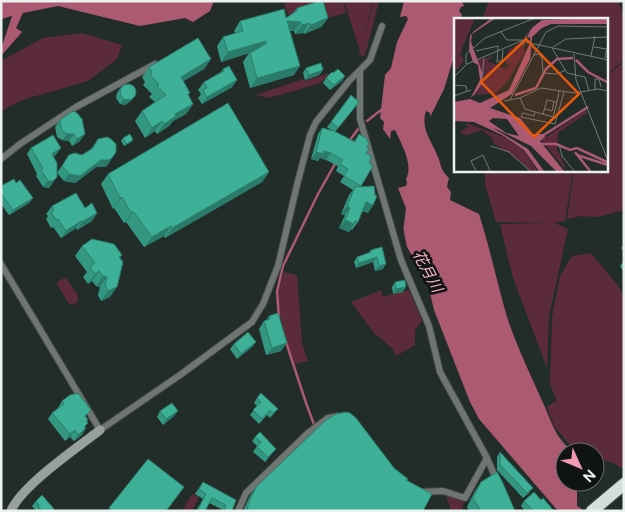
<svg xmlns="http://www.w3.org/2000/svg" width="625" height="512" viewBox="0 0 625 512" font-family="'Public Sans','Noto Sans JP',sans-serif">
	<rect width="100%" height="100%" fill="#222c29"/>
	<!-- green -->
	<g fill="#5c2b3a">
		<polygon points="295,1 343,1 346,13 322,19 318,9 289,16 284,4"/>
		<polygon points="344,1 373,1 363,40 374,1 379,1 365,56 359,55 360,51"/>
		<polygon points="489,1 618,1 624,15 624,62 619,64 606,76 606,19 482,19"/>
		<polygon points="82,33 122,45 117,59 88,81 22,100 1,111 1,61 43,38"/>
		<polygon points="624,64 624,210 598,217 581,216 567,219 574,170 606,170 606,77 620,65"/>
		<polygon points="330,73 321,83 269,98 256,95 303,79 304,81"/>
		<polygon points="485,170 573,170 565,221 553,223 496,222 485,184"/>
		<polygon points="555,223 568,229 549,316 547,368 513,278 500,224"/>
		<polygon points="591,253 619,287 624,297 624,468 621,468 611,462 595,459 595,452 576,452 554,426 547,407 557,400 550,385 552,317 560,276 572,256"/>
		<path d="M284,272L297,275L302,343L308,361L295,364C288,342 275,315 279,291C280,285 282,278 284,272Z"/>
		<polygon points="62,279 67,279 77,294 78,301 74,305 69,304 58,286 57,283"/>
		<polygon points="381,290 383,297 409,290 422,321 415,330 415,345 396,356 393,349 374,333 351,302"/>
		<polygon points="192,494 199,497 192,511 182,511"/>
		<polygon points="446,495 465,500 461,511 451,511"/>
	</g>
	<!-- water -->
	<g fill="#ab5a72">
		<polygon points="1,1 214,1 210,11 193,22 185,18 140,26 58,6 23,13 16,28 22,32 1,56 1,49 12,16 1,19"/>
		<path d="M404,1H462L464,6L461,7L459,11L462,15L460,19H455L453,60L444,89L430,117V113L426,111C420,129 432,141 438,157C442,167 440,169 449,178L447,187L451,192L450,200L479,214C490,248 497,283 507,317C517,347 531,376 544,405C552,423 557,441 574,452H565V482H574L577,490V506L585,511H558L479,419L470,402L434,310L416,234L398,188L406,186L407,183L406,179C414,165 401,143 395,130L391,131L390,139L383,129L384,122L380,118L385,75L391,68L397,42L408,19L406,16L400,17Z"/>
	</g>
	<g fill="none" stroke-linecap="round" stroke-linejoin="round">
		<!-- stream -->
		<g stroke="#ab5a72" stroke-width="2.5">
			<polyline points="367,121 381,110"/>
			<polyline points="350,140 359,128"/>
			<polyline points="279,318 277,292 283,266 318,194 336,162"/>
			<polyline points="286,342 306,403 315,427"/>
		</g>
		<!-- river -->
		<polyline stroke="#ab5a72" stroke-width="15" points="414,204 411,229 414,244 432,276"/>
		<!-- street casing -->
		<g stroke="#3e4845" stroke-width="8">
			<g id="street">
				<polyline points="360,71 360,119 401,260 429,326 440,372 487,458 497,481"/>
				<polyline points="1,159 20,144 76,107 155,64"/>
				<polyline points="1,264 100,430 180,375 252,322 263,304 278,266 297,185 310,135 316,122 349,81 370,60 382,26"/>
				<polyline points="420,492 443,491 465,498 487,458"/>
				<polyline points="238,511 246,493 308,433 328,418 338,416"/>
			</g>
		</g>
		<!-- secondary casing -->
		<g stroke="#3e4845" stroke-width="10">
			<path id="secondary" d="M11,511C21,486 77,448 100,430"/>
		</g>
		<!-- highway casing -->
		<g stroke="#3e4845" stroke-width="14">
			<polyline id="highway" points="592,511 624,484"/>
		</g>
		<!-- street -->
		<use href="#street" stroke="#707573" stroke-width="6"/>
		<!-- secondary -->
		<use href="#secondary" stroke="#97a09d" stroke-width="9"/>
		<!-- highway -->
		<use href="#highway" stroke="#d2dfdb" stroke-width="12"/>
	</g>
	<!-- wall -->
	<g fill="#349782">
		<polygon points="297,8 328,18 321,27 304,34 303,33 295,34 294,31 290,31 294,75 250,88 243,62 249,53 221,62 217,46 223,37 235,33 234,31 240,21 286,18 293,13"/>
		<polygon points="211,59 204,69 183,81 188,95 193,104 186,114 173,121 169,126 157,134 155,131 145,138 135,121 142,111 155,102 149,97 152,94 143,85 145,82 142,77 149,67"/>
		<polygon points="306,68 323,70 319,75 305,80 303,73"/>
		<polygon points="223,69 237,80 232,87 202,104 198,98 201,94 198,90 204,82 221,72"/>
		<polygon points="333,73 345,76 342,81 330,90 323,83 326,78"/>
		<polygon points="121,87 132,100 125,105 120,104 116,98 117,93"/>
		<polygon points="359,102 335,132 354,141 359,134 369,144 367,147 366,153 370,158 369,163 373,166 360,187 373,205 368,213 362,211 358,222 352,230 351,229 349,232 339,228 345,215 341,214 349,195 353,190 340,182 344,176 336,171 338,166 326,160 320,158 318,161 311,159 318,134 322,128 331,130 327,127 331,122"/>
		<polygon points="60,120 80,141 72,146 69,141 62,140 57,137 55,127"/>
		<polygon points="123,138 131,142 124,146 121,141"/>
		<polygon points="98,139 107,166 103,167 96,167 75,183 64,181 57,173 69,155 82,155 91,149"/>
		<polygon points="31,148 56,155 53,156 52,184 49,188 43,187 36,176 37,174 27,154"/>
		<polygon points="269,172 262,182 165,238 164,236 144,247 126,222 124,223 114,208 113,209 101,184 108,174"/>
		<polygon points="16,183 33,198 29,203 9,215 1,204 1,186"/>
		<polygon points="52,206 85,208 97,213 92,221 77,230 76,228 61,238 53,227 51,228 46,219 48,216 46,214"/>
		<polygon points="624,244 624,252 621,248"/>
		<polygon points="82,246 122,255 120,258 110,297 101,301 98,295 100,287 96,286 92,281 88,284 83,277 87,272 75,256"/>
		<polygon points="382,247 383,269 375,271 373,262 356,268 354,262 357,257 368,253 371,250"/>
		<polygon points="624,261 624,273 620,266"/>
		<polygon points="395,282 403,292 393,294 392,287"/>
		<polygon points="269,316 281,351 266,355 259,329 264,321 266,321"/>
		<polygon points="256,342 252,347 237,359 230,349 234,344"/>
		<polygon points="257,398 278,409 270,418 267,415 259,424 250,415 257,406 254,403"/>
		<polygon points="62,401 86,417 88,420 82,435 74,441 70,437 65,441 48,419 52,413 58,408"/>
		<polygon points="160,411 174,416 163,425 157,417"/>
		<polygon points="255,437 276,449 265,462 253,452 257,446 252,441"/>
		<polygon points="500,452 530,492 523,498 497,470 497,457"/>
		<polygon points="148,459 184,487 166,511 107,511"/>
		<polygon points="394,468 407,481 423,511 243,511 250,496 256,487"/>
		<polygon points="203,482 232,511 223,511 223,510 209,503 205,511 196,511 203,499 195,494"/>
		<polygon points="481,482 515,511 469,511 467,507 475,491"/>
		<polygon points="541,500 554,511 525,511 521,506 524,501"/>
		<polygon points="36,501 53,511 34,511 35,510 32,506"/>
	</g>
	<!-- shaded-wall -->
	<g fill="#2b7b6a">
		<polygon points="328,18 321,27 304,34 311,25"/>
		<polygon points="287,21 301,22 294,31 281,30"/>
		<polygon points="309,23 303,33 295,34 302,25"/>
		<polygon points="266,41 259,50 221,62 228,52"/>
		<polygon points="211,59 204,69 174,87 181,77"/>
		<polygon points="300,66 294,75 250,88 257,78"/>
		<polygon points="323,70 319,75 305,80 309,75"/>
		<polygon points="345,76 342,81 330,90 334,85"/>
		<polygon points="237,80 232,87 202,104 207,97"/>
		<polygon points="135,95 132,100 125,105 120,104 124,99"/>
		<polygon points="193,104 186,114 173,121 169,126 157,134 164,124 175,114"/>
		<polygon points="162,121 155,131 145,138 152,128"/>
		<polygon points="67,134 74,134 69,141 62,140"/>
		<polygon points="85,134 80,141 72,146 77,139"/>
		<polygon points="133,140 131,142 124,146 126,144"/>
		<polygon points="61,148 56,155 47,160 52,154"/>
		<polygon points="324,151 331,153 326,160 320,158 318,161 311,159 316,152"/>
		<polygon points="116,152 107,166 103,167 96,167 75,183 64,181 69,174"/>
		<polygon points="269,172 262,182 165,238 172,228"/>
		<polygon points="57,177 49,188 43,187 48,181"/>
		<polygon points="122,197 114,208 113,209 120,198"/>
		<polygon points="33,198 29,203 9,215 13,210"/>
		<polygon points="366,202 373,205 368,213 361,210"/>
		<polygon points="347,206 350,208 345,215 341,214"/>
		<polygon points="133,211 126,222 124,223 131,213"/>
		<polygon points="97,213 92,221 77,230 82,222"/>
		<polygon points="345,220 354,224 349,232 339,228"/>
		<polygon points="81,221 76,228 61,238 66,231"/>
		<polygon points="171,226 164,236 144,247 152,237"/>
		<polygon points="377,257 373,262 356,268 359,263"/>
		<polygon points="386,264 383,269 375,271 379,266"/>
		<polygon points="99,271 92,281 88,284 95,274"/>
		<polygon points="103,276 107,277 100,287 96,286"/>
		<polygon points="117,287 110,297 101,301 108,291"/>
		<polygon points="406,287 403,292 393,294 396,289"/>
		<polygon points="256,342 252,347 237,359 241,354"/>
		<polygon points="287,343 281,351 266,355 272,348"/>
		<polygon points="178,411 174,416 163,425 166,419"/>
		<polygon points="86,428 82,435 74,441 78,435"/>
		<polygon points="75,430 70,437 65,441 70,434"/>
	</g>
	<!-- building -->
	<g fill="#3db097" stroke="#2b7b6a">
		<polygon points="320,1 323,1 328,18 311,25 309,23 302,25 301,22 287,21 300,66 257,78 250,53 267,43 266,41 228,52 223,37 243,31 240,21 284,9 286,18 298,10 297,8"/>
		<polygon points="198,38 211,59 181,77 190,93 188,94 193,104 175,114 176,116 164,124 162,121 152,128 142,111 166,95 157,86 159,84 150,75 152,73 149,67"/>
		<polygon points="321,63 323,70 309,75 306,68"/>
		<polygon points="229,66 237,80 207,97 203,90 207,88 204,82 224,71 223,69"/>
		<polygon points="338,69 345,76 334,85 326,78 332,72 333,73"/>
		<circle cx="128" cy="92" r="8"/>
		<polygon points="351,95 359,102 338,128 331,122"/>
		<polygon points="228,103 269,172 172,228 171,226 152,237 133,211 131,213 122,197 120,198 108,174"/>
		<polygon points="73,111 77,113 82,119 85,134 77,139 74,134 67,134 61,130 60,120"/>
		<polygon points="322,128 334,131 355,142 359,134 366,138 369,144 366,147 369,149 366,153 371,156 370,158 371,159 369,163 373,166 361,186 344,176 348,169 340,164 343,160 331,153 324,151 323,154 316,152"/>
		<polygon points="130,134 133,140 126,144 123,138"/>
		<polygon points="53,135 61,148 52,154 57,163 57,177 53,181 48,181 41,170 43,168 31,148"/>
		<polygon points="107,137 111,139 116,144 116,152 112,158 108,160 101,160 80,176 69,174 62,166 69,155 75,153 82,155 93,148 98,139"/>
		<polygon points="14,179 16,183 20,180 33,198 13,210 1,194 1,186"/>
		<polygon points="374,186 375,195 377,196 373,205 366,202 358,222 355,221 354,224 345,220 350,208 347,206 355,187"/>
		<polygon points="76,193 85,208 92,203 97,213 82,222 81,221 66,231 58,219 56,220 51,212 54,210 52,206"/>
		<polygon points="92,239 114,244 122,255 119,257 123,262 117,287 108,291 105,285 107,277 103,276 99,271 95,274 90,267 95,263 82,246"/>
		<polygon points="382,247 386,264 379,266 377,257 359,263 357,257 371,252 371,250"/>
		<polygon points="405,280 406,287 396,289 395,282"/>
		<polygon points="278,313 287,343 272,348 264,321 270,319 269,316"/>
		<polygon points="248,332 256,342 241,354 234,344"/>
		<polygon points="78,393 91,410 85,416 88,420 86,421 88,423 84,427 86,428 78,435 75,430 70,434 52,413 64,404 62,401 70,395"/>
		<polygon points="261,393 278,409 273,413 270,410 262,419 253,410 261,402 257,398"/>
		<polygon points="172,403 178,411 166,419 160,411"/>
		<polygon points="346,412 350,413 356,418 394,468 408,479 406,480 432,494 423,511 247,511 248,505 256,487 326,420 336,414"/>
		<polygon points="260,432 276,449 268,457 257,447 261,442 255,437"/>
		<polygon points="500,452 533,488 527,493 500,465"/>
		<polygon points="148,459 184,487 166,511 113,511 109,508"/>
		<polygon points="497,472 502,481 515,511 481,511 473,498 481,482"/>
		<polygon points="203,482 236,500 232,511 224,511 226,505 212,498 205,511 201,511 198,509 206,494 199,489"/>
		<polygon points="534,492 541,500 543,498 554,511 533,511 524,501"/>
		<polygon points="42,495 54,509 52,511 42,511 38,506 39,505 36,501"/>
	</g>
	<g text-anchor="middle" dominant-baseline="central" stroke-width="5" stroke-linejoin="round" paint-order="stroke">
		<!-- water labels -->
		<g font-size="15" font-style="italic" fill="#feb8ca" stroke="#0f1312">
			<text transform="translate(428 271) rotate(62)">花月川</text>
		</g>
	</g>
	<!-- overview -->
	<g transform="translate(454 18)">
		<rect width="154" height="154" fill="#222c29"/>
		<path d="M0,0H21L6,36L10,43L0,55ZM68,24L71,34L55,61L43,75L22,77L30,60L23,42L29,40L28,49L29,41L40,38L33,43L52,51L56,47L52,46L54,32ZM132,92L133,95L104,115L103,131L113,153L87,122ZM12,105L50,119L69,132L84,153H76L65,142L39,125V121L28,112L14,117L5,115L14,109Z" fill="#5c2b3a"/>
		<path d="M38,0H42L18,16L17,24L28,54V62L27,67L19,79L20,76L16,81L26,85L55,72L76,25V19L73,20L76,13L70,22L71,19L79,9L88,2L154,0V6H97L88,10L78,19L76,41L58,76L36,90L66,100L79,116H90L91,119L86,123L110,153H102L77,128L42,111L39,110L74,131L90,153H85L70,132L48,117L20,104L0,103V84L16,81L26,62L24,47L19,44L15,32L16,18L20,13ZM39,100L53,101L65,118L52,115L35,103Z" fill="#ab5a72" fill-rule="evenodd"/>
		<path fill="none" stroke="#ab5a72" stroke-width="2.5" d="M122,42L134,54L153,64M61,77L82,70L92,51L103,41L119,40M88,118L134,89M87,126H102L116,132L123,130L153,144M121,134L136,153M123,137L154,147"/>
		<path fill="none" stroke="#727b78" stroke-width="1" d="M46,13L53,22H69L70,28M99,29L112,21L154,19M140,29L153,31L151,40M98,30L113,55L131,59L135,73M22,33L44,28L43,45M120,36L122,62L154,143M79,37L85,36L88,40L89,55L103,56L112,52M137,38L141,18M44,43H48L49,32M12,46V36L31,20L81,0M0,59L13,46L67,23L154,42M28,61L30,40M0,67L12,68L13,74M141,72V61H145L147,69M0,78L17,72M66,80L71,91L99,99L103,84M56,82L92,14L104,8L154,9M50,83L66,80L87,70L121,75L144,71L154,73M91,91L98,93L100,84M89,96L93,82L103,84L105,73M67,99L101,106L110,74M67,99L69,95L80,98L81,94M105,126L108,138L120,153M37,128L55,134L76,153M22,153L17,143L29,137L36,153"/>
		<path fill="#e8590c" fill-opacity="0.15" stroke="#e8590c" stroke-width="2.5" d="M72,21L125,76L80,119L27,64Z"/>
		<rect width="154" height="154" fill="none" stroke="#ebf1ef" stroke-width="2.5"/>
	</g>
	<!-- border -->
	<rect width="625" height="512" fill="none" stroke="#ebf1ef" stroke-width="5"/>
	<!-- north arrow -->
	<g transform="translate(580 467) rotate(134)"><circle r="24" fill="#0f1312" stroke="#676c6a"/>
	<path d="M0-4L9 19L0 12L-9 19Z" fill="#f19ab1"/>
	<text y="-8" font-size="14" font-weight="bold" text-anchor="middle" fill="#ebf1ef">N</text>
	</g>
</svg>
